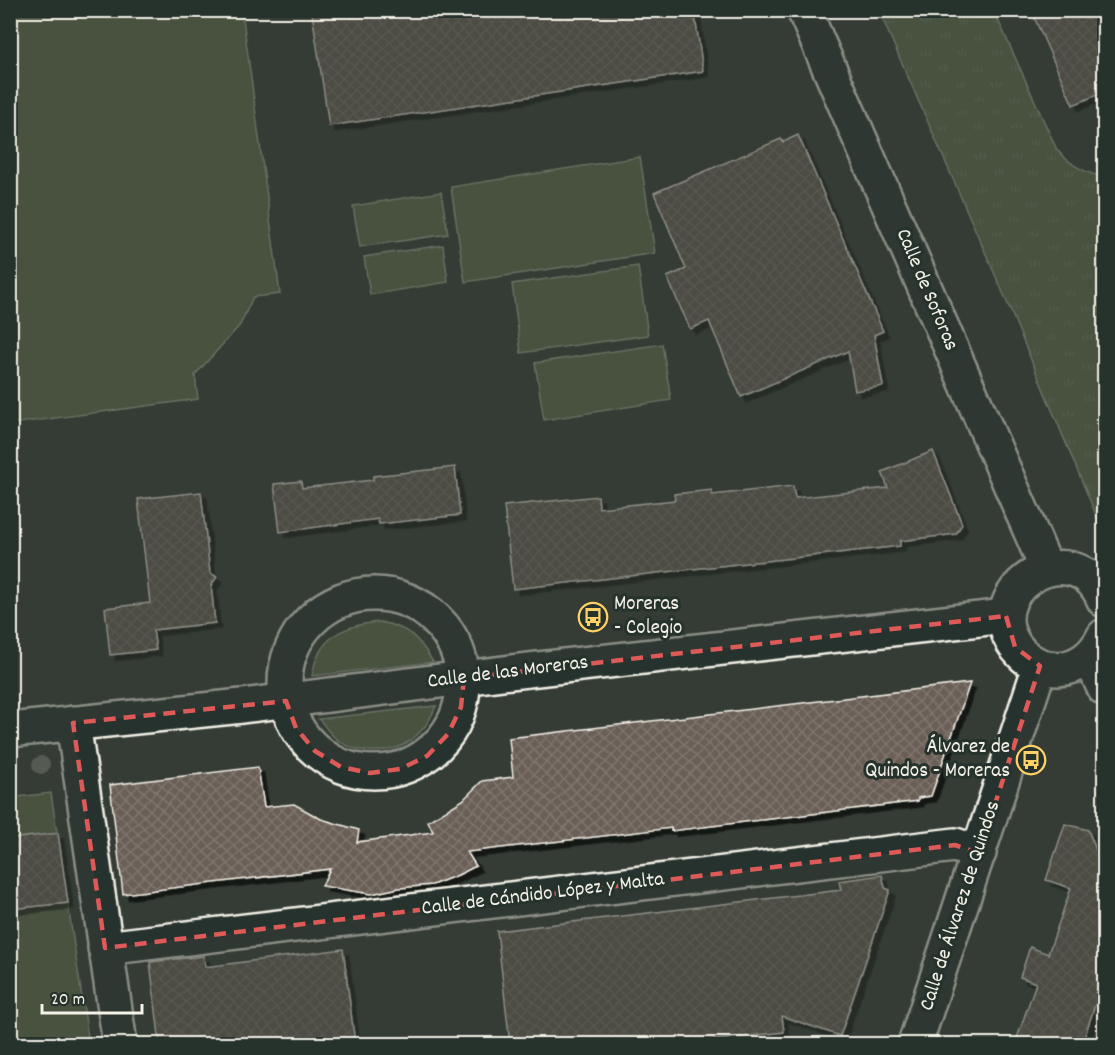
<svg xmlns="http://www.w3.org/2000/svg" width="1115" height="1055" viewBox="0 0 1115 1055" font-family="Dekko,sans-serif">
	<defs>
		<pattern id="grass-tufts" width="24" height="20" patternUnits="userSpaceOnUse" patternTransform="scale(1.5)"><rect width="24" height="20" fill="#5e6d4e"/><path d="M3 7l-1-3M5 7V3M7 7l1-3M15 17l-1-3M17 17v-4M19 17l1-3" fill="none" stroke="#768268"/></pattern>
		<pattern id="building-cross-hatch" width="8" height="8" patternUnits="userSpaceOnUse" patternTransform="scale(1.5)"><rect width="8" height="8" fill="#6a5e57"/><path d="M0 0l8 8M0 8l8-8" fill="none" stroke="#80766f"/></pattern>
		<filter id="shadow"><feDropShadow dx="5.5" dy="5.5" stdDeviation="0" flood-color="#0009"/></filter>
	</defs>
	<rect width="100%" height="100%" fill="#343c35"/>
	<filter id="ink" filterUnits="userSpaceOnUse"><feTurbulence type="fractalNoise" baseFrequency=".0167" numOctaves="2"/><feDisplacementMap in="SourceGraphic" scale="12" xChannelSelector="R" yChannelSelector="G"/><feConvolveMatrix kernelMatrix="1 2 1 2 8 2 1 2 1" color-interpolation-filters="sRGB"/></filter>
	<g filter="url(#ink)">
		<!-- grass -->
		<path fill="url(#grass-tufts)" stroke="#a9af9b" stroke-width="1.5" d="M879,11H994L1057,150C1071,165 1084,173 1104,177V534L1004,295Z"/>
		<!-- green -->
		<g fill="#5e6d4e" stroke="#a9af9b" stroke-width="1.5">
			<polygon points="10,11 242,11 280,294 253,297 240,325 195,375 198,399 11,424"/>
			<polygon points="640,157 655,253 465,282 451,187"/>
			<polygon points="441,192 448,234 360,247 353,206"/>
			<polygon points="443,245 448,282 370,295 364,257"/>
			<polygon points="638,266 648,335 521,353 512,284"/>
			<polygon points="662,344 671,400 544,420 535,363"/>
			<path d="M380,622C409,628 418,637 433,662L312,676C318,637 343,625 380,622Z"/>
			<path d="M436,706C432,716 427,725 419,733C396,757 353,757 331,734C326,729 323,723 319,719Z"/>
			<polygon points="51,793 89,1044 11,1044 10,798"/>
		</g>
		<!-- building -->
		<g fill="url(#building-cross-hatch)" stroke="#f4f1e8" stroke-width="1.5" filter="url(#shadow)">
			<polygon points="332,10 694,10 703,71 329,126 312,13"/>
			<polygon points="1052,10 1097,10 1104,28 1104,92 1073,105 1034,17"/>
			<polygon points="798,135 883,331 874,335 883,386 855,391 848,351 741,397 709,321 690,329 667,277 686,269 654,193 781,139 783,142"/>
			<polygon points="933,451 962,524 956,534 900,541 900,546 513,589 504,506 598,496 599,508 675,500 674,494 712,490 712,495 793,486 795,498 888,488 882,472"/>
			<polygon points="455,467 460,515 379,524 378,519 280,532 274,484 301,481 302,488 373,480 373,476"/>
			<polygon points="201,492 210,573 217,577 211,585 215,623 153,630 156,650 110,655 105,608 150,603 138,499"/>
			<polygon points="970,683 931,796 918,798 918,801 671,831 671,828 467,852 476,866 458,875 432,885 399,888 371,894 322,886 330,869 123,894 110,785 258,767 264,807 294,804 321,819 359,830 357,842 433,832 428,821 463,800 482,781 513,777 509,738"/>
			<polygon points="1065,824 1088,830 1104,870 1104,978 1082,1044 1015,1044 1036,983 1020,977 1030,947 1048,954 1071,888 1046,880"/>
			<polygon points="58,833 68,903 10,909 10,839"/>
			<polygon points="882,875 885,888 890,890 840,1036 782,1016 784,1032 681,1044 510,1044 497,931 841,890 839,881"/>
			<polygon points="343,949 355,1044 160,1044 150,962 204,956 205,967"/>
		</g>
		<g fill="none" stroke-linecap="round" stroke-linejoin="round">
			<!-- street casing -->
			<g stroke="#f4f1e8" stroke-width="38">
				<g id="street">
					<polyline points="804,10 1047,569"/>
					<circle cx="374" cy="683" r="89"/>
					<path d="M1104,600C1073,525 967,596 1021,653C1030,663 1045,669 1058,669C1080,668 1095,654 1104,636"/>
					<polyline points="1090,657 1104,688"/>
					<polyline points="73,723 120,1044"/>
					<polyline points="10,730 242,706 503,673 1006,616"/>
					<polyline points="105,948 955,845 979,853"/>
					<polyline points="915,1044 1040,666"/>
				</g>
			</g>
			<!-- street -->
			<use href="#street" stroke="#26332d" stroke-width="33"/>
		</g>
		<!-- trees -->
		<circle fill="#7d8275" cx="41" cy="765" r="9"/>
	</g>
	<!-- marked area -->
	<path d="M0 0H1115V1055H0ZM1006,616L1015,647L1040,666L979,853L955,845L105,948L73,723L286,701L296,728L315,751L341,767L370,773L400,769L427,756L448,734L461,707L464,678Z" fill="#343c35" fill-opacity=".55" fill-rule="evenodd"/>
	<path fill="none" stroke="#de5a58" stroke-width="4.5" stroke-dasharray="12 8" stroke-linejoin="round" d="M1006,616L1015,647L1040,666L979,853L955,845L105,948L73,723L286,701L296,728L315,751L341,767L370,773L400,769L427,756L448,734L461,707L464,678Z"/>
	<!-- icons -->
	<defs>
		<g id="bus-ring" transform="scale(1.5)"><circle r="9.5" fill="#26332d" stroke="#ffd166" stroke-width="1.5"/><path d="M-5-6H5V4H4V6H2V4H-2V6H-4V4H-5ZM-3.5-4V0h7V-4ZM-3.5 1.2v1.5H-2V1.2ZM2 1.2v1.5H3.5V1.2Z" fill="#ffd166"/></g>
	</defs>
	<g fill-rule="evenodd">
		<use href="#bus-ring" x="593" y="617"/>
		<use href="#bus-ring" x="1031" y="760"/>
	</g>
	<g text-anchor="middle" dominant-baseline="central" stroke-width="6" stroke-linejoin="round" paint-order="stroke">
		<!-- street labels -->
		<g font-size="21" fill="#f4f1e8" stroke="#26332d">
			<text transform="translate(926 290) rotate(67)">Calle de Soforas</text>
			<text transform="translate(508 673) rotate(-7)">Calle de las Moreras</text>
			<text transform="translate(543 895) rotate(-7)">Calle de Cándido López y Malta</text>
			<text transform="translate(961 906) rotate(-72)">Calle de Álvarez de Quindos</text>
		</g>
		<!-- poi labels -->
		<g font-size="21" fill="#f4f1e8" stroke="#26332d" text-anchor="start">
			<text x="614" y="605">Moreras<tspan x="614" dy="24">- Colegio</tspan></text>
			<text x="1010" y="748" text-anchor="end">Álvarez de<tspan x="1010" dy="24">Quindos - Moreras</tspan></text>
		</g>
	</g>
	<!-- margin -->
	<rect width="1115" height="1055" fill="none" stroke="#26332d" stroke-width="36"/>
	<rect x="18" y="18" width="1079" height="1019" fill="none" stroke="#f4f1e8" stroke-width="2" filter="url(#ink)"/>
	<!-- scale -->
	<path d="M42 1004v9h100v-9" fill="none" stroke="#f4f1e8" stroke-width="3"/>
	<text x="51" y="1004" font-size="18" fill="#f4f1e8" stroke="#26332d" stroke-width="4.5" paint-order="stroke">20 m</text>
</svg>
